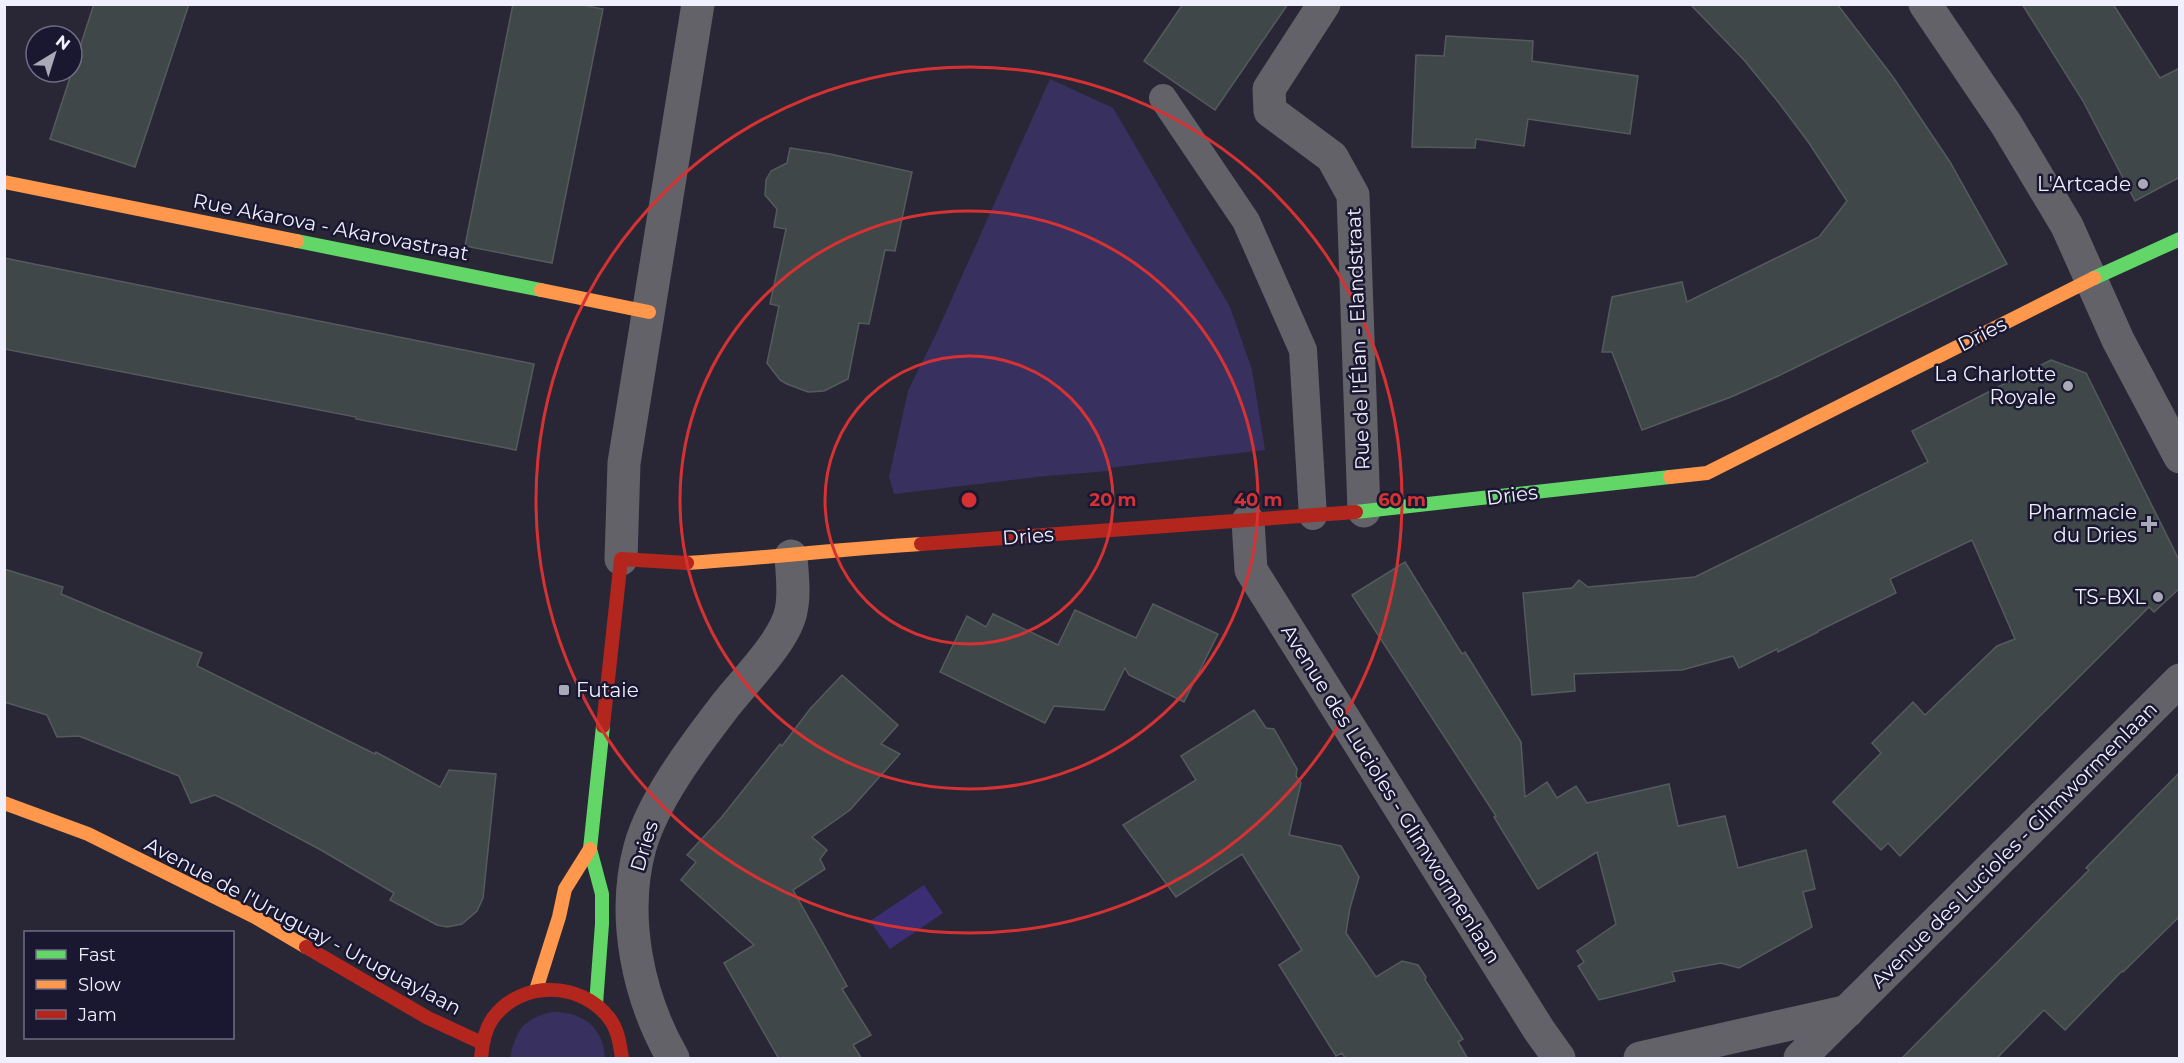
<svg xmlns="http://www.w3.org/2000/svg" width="2184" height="1063" viewBox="0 0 2184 1063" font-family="Montserrat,sans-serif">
	<rect width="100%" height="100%" fill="#292736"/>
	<!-- green -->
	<g fill="#383160">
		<polygon points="1050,79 1113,108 1230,307 1252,370 1265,450 1108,468 1108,471 1046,476 894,494 889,477 908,391 937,332"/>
		<path d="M552,1012C582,1012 603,1026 605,1058H510C516,1030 523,1019 552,1012Z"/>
	</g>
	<!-- water -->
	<polygon fill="#3c2e74" points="924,885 943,913 890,949 870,921"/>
	<!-- building -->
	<g fill="#3f4749" stroke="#555b5d" stroke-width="1.5">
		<polygon points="94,4 189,4 135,167 50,139"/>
		<polygon points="513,4 578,4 603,9 552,263 465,246"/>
		<polygon points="1183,4 1288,4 1215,110 1144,61"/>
		<polygon points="1690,4 1837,4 1893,77 1950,162 2007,264 1778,376 1731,397 1642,430 1612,352 1602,352 1612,297 1682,282 1687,302 1819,237 1847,201 1809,143 1779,103 1744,60"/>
		<polygon points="2022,4 2113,4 2160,78 2180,68 2180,177 2135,201 2083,101"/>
		<polygon points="1446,36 1533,41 1532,61 1638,76 1630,134 1528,119 1524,146 1476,139 1475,148 1412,147 1416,55 1444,56"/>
		<polygon points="790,148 830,154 912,172 895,251 885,250 869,324 859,323 848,379 824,391 808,392 787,384 780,380 767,363 779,306 770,304 786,229 774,227 777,209 765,195 766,180 771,171 787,163"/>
		<polygon points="4,258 534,364 516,450 356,419 356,417 4,349"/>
		<polygon points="2051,360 2086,373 2180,562 2180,588 2154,612 2149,607 1900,856 1888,843 1881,850 1833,802 1881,753 1872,743 1913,702 1925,715 1997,646 2015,639 1972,540 1890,579 1896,593 1818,631 1818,632 1778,652 1777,649 1739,668 1733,656 1682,670 1574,674 1575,691 1532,695 1523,593 1572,588 1579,580 1588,587 1695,577 1928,462 1912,431"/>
		<polygon points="1405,562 1462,654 1465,652 1521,742 1525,797 1547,782 1557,798 1576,786 1587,803 1669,784 1678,826 1725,816 1738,868 1806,850 1815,889 1803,892 1812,927 1739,968 1721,963 1672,972 1675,981 1599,1000 1578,966 1584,962 1577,951 1616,924 1597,852 1538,889 1494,817 1496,816 1352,595"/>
		<polygon points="4,569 63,587 61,594 202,653 197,666 375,754 376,752 440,787 449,770 496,774 483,898 477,911 462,924 447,927 437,925 390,900 394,893 321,850 238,806 215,795 191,803 179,776 79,736 57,737 47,715 4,702"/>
		<polygon points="1153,604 1218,634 1184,702 1129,675 1125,668 1104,710 1054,706 1045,723 940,672 967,616 986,627 993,614 1058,645 1075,610 1136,638"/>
		<polygon points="842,675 898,725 881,744 900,754 850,810 812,837 827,850 820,859 825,869 793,890 847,986 842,989 871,1035 853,1045 862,1059 779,1059 724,963 754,945 681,880 696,862 687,855 721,818 780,744 782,746 810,709"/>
		<polygon points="1254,710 1266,728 1274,729 1297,769 1296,776 1301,783 1289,835 1341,846 1359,877 1350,908 1346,933 1376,977 1402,961 1418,965 1426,977 1425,980 1463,1039 1458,1042 1468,1059 1346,1059 1342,1053 1336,1056 1279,965 1302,950 1242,854 1176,897 1123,825 1196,780 1181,756"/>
		<polygon points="2180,772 2180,916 2123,972 2122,971 2065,1030 2044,1010 1996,1059 1901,1059 2089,870 2086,868"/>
	</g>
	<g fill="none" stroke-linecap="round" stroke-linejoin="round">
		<!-- lane -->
		<polyline stroke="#636269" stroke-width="28" points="1163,98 1246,221 1303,350 1313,516"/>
		<!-- street -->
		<g stroke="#636269" stroke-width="33">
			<polyline points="1324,4 1269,89 1270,111 1332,157 1353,195 1364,511"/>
			<polyline points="1925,4 2006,124 2067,226 2118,340 2180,457"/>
			<polyline points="1248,521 1251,570 1539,1030 1559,1058"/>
			<polyline points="621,559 624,463 698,4"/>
			<path d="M673,1058C638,997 621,917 640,847C653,801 692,749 721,711C741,684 785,642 791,611C795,593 792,574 791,556"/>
			<polyline points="1640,1058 1848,1011"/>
			<polyline points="1800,1058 2180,680"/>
		</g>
		<!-- fast -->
		<g stroke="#63d668" stroke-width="14">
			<polyline points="297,241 541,290"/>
			<polyline points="2094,278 2180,239"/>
			<polyline points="1356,512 1670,477"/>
			<polyline points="596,1004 602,924 602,894 590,849 603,726"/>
		</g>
		<!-- slow -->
		<g stroke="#ff974d" stroke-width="14">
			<polyline points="4,182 297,241"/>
			<polyline points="541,290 649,312"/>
			<polyline points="1670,477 1707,473 2094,278"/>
			<path d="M687,563C765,558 843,549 921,544"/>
			<polyline points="4,803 88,834 255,917 306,947"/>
			<polyline points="536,990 559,917 565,889 590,849"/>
		</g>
		<!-- jam -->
		<g stroke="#b3261e" stroke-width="14">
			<polyline points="921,544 1356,512"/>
			<polyline points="603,726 621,559 687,563"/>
			<polyline points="306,947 428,1018 482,1043"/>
			<path d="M481,1058C482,1045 485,1029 493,1018C521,980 581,981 609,1018C618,1029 620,1045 622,1058"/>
		</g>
	</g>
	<!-- distance rings -->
	<g fill="none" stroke="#d73233" stroke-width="3">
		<circle cx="969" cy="500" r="144"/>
		<circle cx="969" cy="500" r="289"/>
		<circle cx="969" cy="500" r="433"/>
	</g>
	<!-- markers -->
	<g fill="#aaa9b7" stroke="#1a1731" stroke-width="2">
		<circle cx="2143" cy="184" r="6"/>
		<circle cx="2068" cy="386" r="6"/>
		<path d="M2146 515h6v6h6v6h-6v6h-6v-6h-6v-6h6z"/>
		<circle cx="2158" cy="597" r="6"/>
		<rect x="558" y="684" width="12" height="12" rx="3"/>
	</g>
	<g text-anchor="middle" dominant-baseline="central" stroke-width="5" stroke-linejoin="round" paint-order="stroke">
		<!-- poi labels -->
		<g font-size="20" fill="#efeffd" stroke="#1a1731" text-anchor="end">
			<text x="2131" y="184">L'Artcade</text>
			<text x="2056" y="374">La Charlotte<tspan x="2056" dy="23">Royale</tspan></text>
			<text x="2137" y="512">Pharmacie<tspan x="2137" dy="23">du Dries</tspan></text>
			<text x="2146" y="597">TS-BXL</text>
			<text x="576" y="690" text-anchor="start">Futaie</text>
		</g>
		<!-- street labels -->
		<g font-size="20" fill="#efeffd" stroke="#1a1731">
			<text transform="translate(331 227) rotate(11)">Rue Akarova - Akarovastraat</text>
			<text transform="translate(1982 334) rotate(-27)">Dries</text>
			<text transform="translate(1358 339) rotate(-92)">Rue de l'Élan - Elandstraat</text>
			<text transform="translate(1512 495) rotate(-7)">Dries</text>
			<text transform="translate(1028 536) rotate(-4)">Dries</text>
			<text transform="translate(1391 794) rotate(58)">Avenue des Lucioles - Glimwormenlaan</text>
			<text transform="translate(2014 845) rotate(-45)">Avenue des Lucioles - Glimwormenlaan</text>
			<text transform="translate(644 846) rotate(-73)">Dries</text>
			<text transform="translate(303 926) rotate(28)">Avenue de l'Uruguay - Uruguaylaan</text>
		</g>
	</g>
	<circle cx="969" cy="500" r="9" fill="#d73233" stroke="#1a1731" stroke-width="3"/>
	<g font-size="18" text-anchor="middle" font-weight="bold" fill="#d73233" stroke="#1a1731" stroke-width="5" stroke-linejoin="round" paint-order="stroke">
		<text x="1113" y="506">20 m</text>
		<text x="1258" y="506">40 m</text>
		<text x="1402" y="506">60 m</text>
	</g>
	<!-- border -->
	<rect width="2184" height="1063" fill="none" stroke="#efeffd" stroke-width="12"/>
	<!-- legend -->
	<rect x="24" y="931" width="210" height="108" fill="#1a1731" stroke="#6f6d83" stroke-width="1.5"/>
	<rect x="36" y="950" width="30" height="9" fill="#63d668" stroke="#6f6d83" stroke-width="1.5"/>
	<text x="78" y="961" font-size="18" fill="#efeffd">Fast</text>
	<rect x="36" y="980" width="30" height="9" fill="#ff974d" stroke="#6f6d83" stroke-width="1.5"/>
	<text x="78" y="991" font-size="18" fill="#efeffd">Slow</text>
	<rect x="36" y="1010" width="30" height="9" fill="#b3261e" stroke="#6f6d83" stroke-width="1.5"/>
	<text x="78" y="1021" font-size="18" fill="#efeffd">Jam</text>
	<!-- north arrow -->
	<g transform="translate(54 54) rotate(38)"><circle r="28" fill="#1a1731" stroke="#6f6d83" stroke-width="1.5"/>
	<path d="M0-4.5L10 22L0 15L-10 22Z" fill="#aaa9b7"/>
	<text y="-9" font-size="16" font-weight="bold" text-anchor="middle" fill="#efeffd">N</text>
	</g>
</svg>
